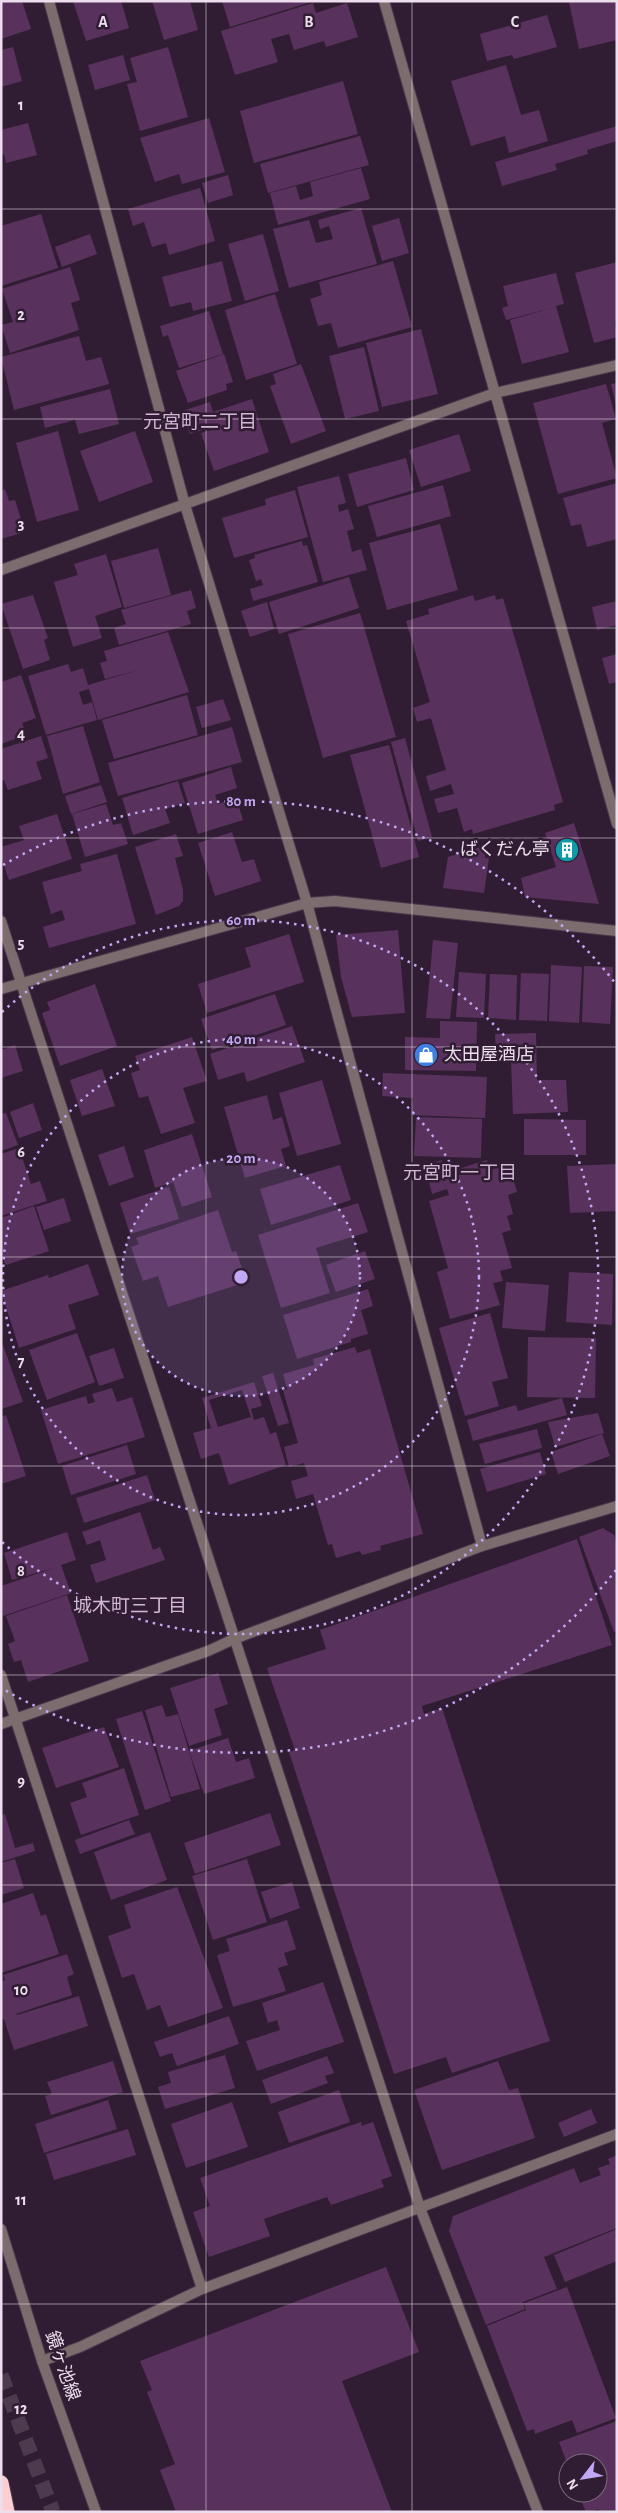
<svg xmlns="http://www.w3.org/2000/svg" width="618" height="2513" viewBox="0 0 618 2513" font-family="'Alegreya Sans','Noto Sans JP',sans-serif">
	<rect width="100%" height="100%" fill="#311d33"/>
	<!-- building -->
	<g fill="#59315d" fill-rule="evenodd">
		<polygon points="1,1 22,1 31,29 1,39"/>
		<polygon points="73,1 121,1 129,28 86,41"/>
		<polygon points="152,1 190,1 198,30 164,40"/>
		<polygon points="222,1 311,1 311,2 230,27"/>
		<polygon points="617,1 617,40 579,49 569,2"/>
		<polygon points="313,3 316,13 347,3 358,37 326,47 324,41 294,50 289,34 271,39 278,62 235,75 221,31"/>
		<polygon points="547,15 557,47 514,59 512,55 487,61 480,34"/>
		<polygon points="13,47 22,81 1,87 1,50"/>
		<polygon points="168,47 188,117 140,131 127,84 137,82 130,58"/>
		<polygon points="123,55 130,80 95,90 88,65"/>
		<polygon points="506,65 521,115 539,110 548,141 509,153 505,136 471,146 451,81"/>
		<polygon points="343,81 358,134 254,163 240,111"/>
		<polygon points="209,118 225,172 182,184 179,174 155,182 140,138"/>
		<polygon points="28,123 37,155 6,163 4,154 1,155 1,130"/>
		<polygon points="617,126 617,141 587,150 588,154 555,164 557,170 502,186 495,162"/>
		<polygon points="360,136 369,165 268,193 260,164"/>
		<polygon points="361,168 370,199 278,225 270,193 296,186 300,200 313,196 310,182"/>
		<polygon points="228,175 233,195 208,203 202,183"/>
		<polygon points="200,188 215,241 169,255 166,243 152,247 144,222 133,226 128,209"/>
		<polygon points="361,208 377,264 289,288 273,229 309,220 316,243 333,239 329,226 320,229 318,220"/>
		<polygon points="41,214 58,268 1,286 1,226"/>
		<polygon points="399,218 409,253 382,261 372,226"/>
		<polygon points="90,234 97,254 62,267 55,247"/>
		<polygon points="263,234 279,291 245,301 228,244"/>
		<polygon points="222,261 232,301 193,311 191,302 170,307 162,277"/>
		<polygon points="393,261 412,327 338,348 331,323 318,326 310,299 322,295 319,282"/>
		<polygon points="617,262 617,319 615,322 617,337 594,343 575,273"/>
		<polygon points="70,267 80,300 71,303 79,330 10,353 1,325 13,322 2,289"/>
		<polygon points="556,273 564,304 556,306 569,352 522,364 510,320 552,308 506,320 502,308 508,306 503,286"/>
		<polygon points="275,294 297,364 246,380 225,310"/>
		<polygon points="209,311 223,354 179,368 168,335 163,337 160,326"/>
		<polygon points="421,329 438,394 382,407 366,343"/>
		<polygon points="79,336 86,361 101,357 109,384 14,410 1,357"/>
		<polygon points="364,347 379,411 345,419 329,356"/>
		<polygon points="224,354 233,382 226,384 227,390 188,403 176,371"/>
		<polygon points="301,364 326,431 291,444 270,386 276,384 273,374"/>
		<polygon points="617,383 617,405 616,405 611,384"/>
		<polygon points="606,384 616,419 602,423 617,478 558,494 533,403"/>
		<polygon points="110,389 119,424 79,434 75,420 45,428 40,407"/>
		<polygon points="252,399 269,452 214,471 201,433 219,428 218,425 190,434 182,411 210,402 213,412"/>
		<polygon points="58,431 79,510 37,522 16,443"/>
		<polygon points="135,431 153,482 99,502 80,451"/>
		<polygon points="459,434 471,471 421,487 409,450"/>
		<polygon points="406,458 414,490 357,507 348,474"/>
		<polygon points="339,476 346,503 338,505 339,512 348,509 354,529 347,531 352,552 361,549 367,570 323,582 297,487"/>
		<polygon points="617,483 617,539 587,547 581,524 571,526 563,498"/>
		<polygon points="443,485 451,516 377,537 368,506"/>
		<polygon points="5,489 9,501 15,500 25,532 1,539 1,491"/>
		<polygon points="295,490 308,537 234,558 222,518 266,505 265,499"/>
		<polygon points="440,524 458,590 387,610 369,543"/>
		<polygon points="302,541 303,546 307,545 318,582 253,601 250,589 263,585 261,579 256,581 249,560 255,558 254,555"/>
		<polygon points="158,548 171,595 124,608 111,561"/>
		<polygon points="106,554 122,607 95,616 102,638 73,647 54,582 78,575 74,564"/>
		<polygon points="349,577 359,608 279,634 269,602"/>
		<polygon points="191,590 196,608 187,611 191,624 119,645 114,628 126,624 121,610"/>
		<polygon points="33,595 48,638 44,640 50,660 23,669 1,604"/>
		<polygon points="473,595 475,601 495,595 496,600 503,598 563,802 554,805 555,810 473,834 472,829 464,832 457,808 438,813 434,799 454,794 451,784 430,791 426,776 446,770 431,718 417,722 413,708 430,702 406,621 429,614 428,609"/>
		<polygon points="617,601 617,625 597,630 592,607"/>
		<polygon points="267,602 274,629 250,637 241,611"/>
		<polygon points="360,613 396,737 323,758 288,634"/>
		<polygon points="168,632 189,692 98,720 89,689 79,692 83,705 92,702 97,720 46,735 28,676 68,664 71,672 83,668 88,685 139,670 105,679 100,663 107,661 104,651"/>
		<polygon points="617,654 617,682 609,684 602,658"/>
		<polygon points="21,675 36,718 22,723 26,735 1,744 1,682"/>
		<polygon points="187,695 198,735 114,759 102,720"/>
		<polygon points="223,699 231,720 202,728 196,707"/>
		<polygon points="83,726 100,782 63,794 47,736"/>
		<polygon points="232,727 242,762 118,796 108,763"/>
		<polygon points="41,736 48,758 36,762 42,779 8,790 4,780 1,781 1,749"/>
		<polygon points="405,738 432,837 418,841 391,742"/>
		<polygon points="389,745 419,857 381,868 350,755"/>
		<polygon points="231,767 237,788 215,795 218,804 236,798 243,820 198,834 182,783"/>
		<polygon points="178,781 185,803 165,809 170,823 133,835 122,798"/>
		<polygon points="101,785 107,802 71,814 65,796"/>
		<polygon points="106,804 113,825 121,823 128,844 85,857 72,814"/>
		<polygon points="57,814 72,859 9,880 1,857 1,847 24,840 19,826"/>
		<polygon points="574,823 599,904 525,897 521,878 556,867 545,833"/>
		<polygon points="232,832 242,862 254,859 261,881 215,896 198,843"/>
		<polygon points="176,834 183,856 175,858 183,890 183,901 179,906 156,915 135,847"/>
		<polygon points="487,845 485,858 489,858 484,893 443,888 448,857"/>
		<polygon points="117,854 136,924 49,948 43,927 65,920 62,910 51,914 42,882 82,871 80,864"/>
		<polygon points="398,930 405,1013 352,1017 341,977 336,935"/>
		<polygon points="289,934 304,982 207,1013 198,984 251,967 245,948"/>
		<polygon points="433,940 458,943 450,1019 426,1018"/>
		<polygon points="551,965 582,967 579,1023 549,1021"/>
		<polygon points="584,966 613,967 610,1024 582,1022"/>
		<polygon points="459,972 486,974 484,1018 456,1017"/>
		<polygon points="521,973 549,974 547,1021 519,1020"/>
		<polygon points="490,974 517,975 516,1020 488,1018"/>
		<polygon points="95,984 117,1046 60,1066 42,1013 50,1010 47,1002"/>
		<polygon points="275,994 286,1025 212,1050 201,1019"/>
		<polygon points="440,1021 477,1022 476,1071 405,1070 405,1037 440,1038"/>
		<polygon points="292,1026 305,1062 247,1082 244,1072 218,1080 210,1054"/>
		<polygon points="536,1033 537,1080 566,1080 568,1112 513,1114 511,1061 496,1062 495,1034"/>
		<polygon points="192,1037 207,1081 183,1088 195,1123 161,1134 148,1096 139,1098 131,1073 140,1070 135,1056"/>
		<polygon points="15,1045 23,1071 1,1078 1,1050"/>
		<polygon points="102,1069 115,1106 82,1116 70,1080"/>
		<polygon points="383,1073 487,1077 485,1118 412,1115 413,1098 382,1096"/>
		<polygon points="322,1080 341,1144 297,1156 279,1093"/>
		<polygon points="267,1095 273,1120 282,1117 290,1146 281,1149 286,1166 245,1178 224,1107"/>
		<polygon points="33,1103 42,1130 19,1138 10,1112"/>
		<polygon points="6,1113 18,1145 1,1151 1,1114"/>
		<polygon points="416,1117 482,1119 481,1158 414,1156"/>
		<polygon points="524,1119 586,1120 586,1155 524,1155"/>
		<polygon points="192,1134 212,1197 182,1207 173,1182 155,1188 144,1150"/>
		<polygon points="124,1146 134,1177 109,1186 98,1155"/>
		<polygon points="19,1148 31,1184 40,1181 47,1201 1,1216 1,1154"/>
		<polygon points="442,1160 445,1167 459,1162 461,1168 487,1160 490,1170 509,1164 517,1192 508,1195 513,1214 507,1216 511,1230 502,1233 512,1268 500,1271 503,1281 493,1283 500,1305 450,1319 437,1272 448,1268 429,1201 449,1195 447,1189 432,1194 425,1165"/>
		<polygon points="617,1164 617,1211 570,1213 567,1166"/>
		<polygon points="340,1165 351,1200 271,1225 260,1189"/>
		<polygon points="169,1187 179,1219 130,1234 120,1203"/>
		<polygon points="64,1198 71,1221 44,1230 36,1207"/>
		<polygon points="358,1203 368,1232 316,1248 330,1293 281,1308 258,1235"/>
		<polygon points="34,1206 49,1251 6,1265 1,1254 1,1218"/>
		<polygon points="218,1210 232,1252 236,1251 247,1282 168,1307 158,1276 143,1281 131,1247 139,1244 136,1238"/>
		<polygon points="365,1251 375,1279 336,1292 326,1265"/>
		<polygon points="88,1264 99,1295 68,1305 76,1329 19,1348 1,1291 48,1275 49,1278"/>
		<polygon points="569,1272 613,1274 612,1325 566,1322"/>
		<polygon points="506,1282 549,1285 545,1331 502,1328"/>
		<polygon points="368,1289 373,1306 361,1310 368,1334 351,1339 351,1342 297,1359 283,1315"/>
		<polygon points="490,1313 508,1378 492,1382 499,1406 465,1416 439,1328"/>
		<polygon points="77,1333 95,1382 47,1400 29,1350"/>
		<polygon points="528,1337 596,1338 595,1398 527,1397"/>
		<polygon points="1,1339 23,1402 1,1409"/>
		<polygon points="355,1347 357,1353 370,1349 423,1534 380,1546 381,1550 362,1555 360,1551 336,1558 332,1544 328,1545 313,1494 296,1499 291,1481 308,1476 304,1463 289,1467 284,1447 298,1443 283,1390 287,1389 283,1374 314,1365 313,1359"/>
		<polygon points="114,1348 124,1378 99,1386 89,1356"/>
		<polygon points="273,1373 289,1423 278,1426 262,1376"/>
		<path d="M254,1382L262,1406L251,1409L254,1420L264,1417L270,1434L276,1432L286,1465L229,1485L219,1453L201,1459L193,1433L211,1428L202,1398ZM242,1390L251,1417L218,1427L209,1400Z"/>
		<polygon points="112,1388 117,1402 132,1397 145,1437 58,1464 41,1410 86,1396 88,1404 95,1402 92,1394"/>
		<polygon points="562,1398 567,1415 473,1441 467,1420 516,1405 518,1411"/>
		<polygon points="598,1413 604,1433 555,1447 548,1422"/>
		<polygon points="6,1415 26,1476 1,1484 1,1417"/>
		<polygon points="537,1429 542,1448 485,1464 479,1444"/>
		<polygon points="602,1434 610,1456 558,1474 551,1452"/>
		<polygon points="127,1445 136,1474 71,1495 62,1466"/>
		<polygon points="540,1452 546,1474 487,1492 480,1469"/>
		<polygon points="147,1475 155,1500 84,1523 76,1498"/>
		<polygon points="140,1512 153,1550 160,1547 165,1560 96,1583 90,1565 106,1560 100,1540 87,1545 82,1532"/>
		<polygon points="603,1528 614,1535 617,1545 617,1631 614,1632 579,1537"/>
		<polygon points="67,1532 76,1560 61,1565 71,1593 3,1616 1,1586 54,1568 12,1580 4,1553"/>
		<polygon points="577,1539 612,1645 422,1706 424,1714 442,1708 550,2041 452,2073 446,2057 394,2074 289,1752 295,1750 267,1668 326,1649 320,1630"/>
		<polygon points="67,1595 89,1661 28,1682 21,1660 14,1662 8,1644 15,1641 6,1616"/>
		<polygon points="218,1673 228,1704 214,1709 222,1735 189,1746 170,1688"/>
		<polygon points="162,1705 166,1717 178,1714 200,1789 171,1797 145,1710"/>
		<polygon points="142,1711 171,1801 145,1810 116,1719"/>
		<polygon points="104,1727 119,1767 56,1788 42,1748"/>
		<polygon points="228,1738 236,1762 249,1758 255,1778 204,1794 189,1751"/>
		<polygon points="124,1768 139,1815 81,1835 70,1803 87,1797 82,1783"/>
		<polygon points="270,1813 281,1845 195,1874 184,1843"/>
		<polygon points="5,1814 15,1848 33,1843 35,1851 1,1862 1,1815"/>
		<polygon points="129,1820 135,1834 80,1854 75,1840"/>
		<polygon points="150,1832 167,1880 111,1900 94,1852"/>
		<polygon points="15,1859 24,1888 1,1895 1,1863"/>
		<polygon points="247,1859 267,1922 213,1940 192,1876"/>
		<polygon points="292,1882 300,1908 270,1919 261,1892"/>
		<polygon points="177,1887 223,2008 168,2027 160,2005 147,2010 134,1974 122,1978 108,1936 131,1928 124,1905"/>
		<polygon points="33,1893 41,1916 46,1914 59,1954 1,1973 1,1904"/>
		<polygon points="287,1920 296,1949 284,1953 288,1965 278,1968 286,1991 233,2007 217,1955 230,1951 226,1939"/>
		<polygon points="67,1954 74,1974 67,1977 72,1995 16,2014 17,2015 79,1996 88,2026 14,2050 4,2019 1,2020 1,1982 5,1980 3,1975"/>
		<polygon points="323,1982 344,2042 257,2071 246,2041 280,2030 277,2020 268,2023 262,2003"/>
		<polygon points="229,2016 239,2044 177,2066 172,2053 160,2057 154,2042"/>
		<polygon points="225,2055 235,2088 165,2109 158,2087 171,2083 168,2072"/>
		<polygon points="327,2056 334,2073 325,2076 328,2083 271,2104 262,2080"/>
		<polygon points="113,2061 123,2092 51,2115 45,2096 52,2094 47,2082"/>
		<polygon points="498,2061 509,2090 518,2088 535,2138 442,2170 414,2090"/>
		<polygon points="339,2090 350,2122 289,2143 278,2112"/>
		<polygon points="108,2100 117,2129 44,2153 35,2124"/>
		<polygon points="232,2102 248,2147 186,2168 171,2124"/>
		<polygon points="591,2109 597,2123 564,2137 558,2123"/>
		<polygon points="361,2122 362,2126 373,2122 392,2176 381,2180 384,2187 331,2205 327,2197 264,2219 270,2236 209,2257 193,2212 210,2206 200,2178"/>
		<polygon points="128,2129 136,2155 54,2180 46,2154"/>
		<polygon points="617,2155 617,2228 544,2257 557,2289 523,2302 525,2309 486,2325 449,2231 453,2216 574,2168 580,2183 601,2175 598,2168 610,2164 608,2159"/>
		<polygon points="617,2229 617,2261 565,2282 554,2255"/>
		<polygon points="386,2267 419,2352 342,2381 392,2512 176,2512 160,2470 175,2464 147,2392 152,2390 140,2361"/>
		<polygon points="567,2287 616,2418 577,2433 572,2420 535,2434 534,2429 527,2431 487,2326 526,2310 524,2303"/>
		<polygon points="617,2421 617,2512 600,2512 599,2509 586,2512 578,2493 598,2493 598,2463 567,2463 559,2442"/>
	</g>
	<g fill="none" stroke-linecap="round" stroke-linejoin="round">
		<!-- motorway-tunnel -->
		<polyline stroke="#4d3a4f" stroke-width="15" stroke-dasharray="15 8" stroke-linecap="butt" points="1,2375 53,2512"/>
		<!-- service casing -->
		<g stroke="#4b384d" stroke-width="12">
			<polyline id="service" points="1,1675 202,2289"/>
		</g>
		<!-- minor casing -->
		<g stroke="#4b384d" stroke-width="12">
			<g id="minor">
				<polyline points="49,1 185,505 307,903 482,1546"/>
				<polyline points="1,570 495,393 617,365"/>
				<polyline points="1,921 420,2208 538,2512"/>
				<polyline points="1,989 307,903 335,901 617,931"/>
				<polyline points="1,1724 208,1651 234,1639 482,1546 617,1506"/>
				<polyline points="42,2361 80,2347 202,2289 617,2134"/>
			</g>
		</g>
		<!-- tertiary casing -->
		<g stroke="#4b384d" stroke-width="12">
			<g id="tertiary">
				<polyline points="384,1 617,824"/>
				<polyline points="1,2229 42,2361 96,2512"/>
			</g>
		</g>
		<!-- motorway casing -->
		<g stroke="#4b384d" stroke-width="17">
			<polyline id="motorway" points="1,2483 7,2512"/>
		</g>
		<!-- service -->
		<use href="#service" stroke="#7d6c6d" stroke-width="10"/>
		<!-- minor -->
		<use href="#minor" stroke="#7d6c6d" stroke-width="10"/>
		<!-- tertiary -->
		<use href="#tertiary" stroke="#7d6c6d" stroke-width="10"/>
		<!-- motorway -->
		<use href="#motorway" stroke="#fbcfd1" stroke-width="15"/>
	</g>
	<!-- grid -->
	<path fill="none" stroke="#ecdeed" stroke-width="1" stroke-opacity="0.55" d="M206,1V2512M412,1V2512M1,209H617M1,419H617M1,628H617M1,838H617M1,1047H617M1,1257H617M1,1466H617M1,1675H617M1,1885H617M1,2094H617M1,2304H617"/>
	<!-- distance rings -->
	<circle cx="241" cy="1277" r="119" fill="#c0a8f4" fill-opacity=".12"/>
	<g fill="none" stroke="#c0a8f4" stroke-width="2.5" stroke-dasharray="2.5 5">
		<circle cx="241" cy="1277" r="119"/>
		<circle cx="241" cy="1277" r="238"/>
		<path d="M2 1012A357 357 0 1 1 2 1542"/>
		<path d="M616 1570A476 476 0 0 1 3 1689M3 865A476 476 0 0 1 616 984"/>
	</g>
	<!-- icons -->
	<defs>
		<g id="building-disc" transform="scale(1.25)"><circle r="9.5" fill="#0f9aa8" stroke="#311d33"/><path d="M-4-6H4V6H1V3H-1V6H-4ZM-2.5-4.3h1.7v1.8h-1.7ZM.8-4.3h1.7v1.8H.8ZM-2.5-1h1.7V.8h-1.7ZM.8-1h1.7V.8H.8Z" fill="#fff"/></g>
		<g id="shop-disc" transform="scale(1.25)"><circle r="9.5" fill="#3f7fe0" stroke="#311d33"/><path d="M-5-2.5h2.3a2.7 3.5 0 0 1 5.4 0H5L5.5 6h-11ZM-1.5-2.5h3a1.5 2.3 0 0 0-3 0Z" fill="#fff"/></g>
	</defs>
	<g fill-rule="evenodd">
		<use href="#building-disc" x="567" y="850"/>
		<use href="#shop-disc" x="426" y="1055"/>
	</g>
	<g text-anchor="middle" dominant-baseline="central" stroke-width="5" stroke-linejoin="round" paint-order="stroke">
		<!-- poi labels -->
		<g font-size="18" fill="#ecdeed" stroke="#311d33" text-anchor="end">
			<text x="550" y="850">ばくだん亭</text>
			<text x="444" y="1055" text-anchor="start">太田屋酒店</text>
		</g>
		<!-- street labels -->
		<g font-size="18" fill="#ecdeed" stroke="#311d33">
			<text transform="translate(62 2366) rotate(71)">鏡ヶ池線</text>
		</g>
		<!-- neighbourhood labels -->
		<g font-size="19" fill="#d2b7d4" stroke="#311d33">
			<text x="200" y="422">元宮町二丁目</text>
			<text x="460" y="1173">元宮町一丁目</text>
			<text x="130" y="1606">城木町三丁目</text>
		</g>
	</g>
	<g font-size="16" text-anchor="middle" font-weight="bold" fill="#ecdeed" stroke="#311d33" stroke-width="5" stroke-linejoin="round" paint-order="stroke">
		<text x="103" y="27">A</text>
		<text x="309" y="27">B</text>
		<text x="515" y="27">C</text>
		<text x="21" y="110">1</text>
		<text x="21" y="320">2</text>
		<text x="21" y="529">3</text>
		<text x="21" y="739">4</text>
		<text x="21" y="948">5</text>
		<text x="21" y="1157">6</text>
		<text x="21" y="1367">7</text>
		<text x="21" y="1576">8</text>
		<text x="21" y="1786">9</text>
		<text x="21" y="1995">10</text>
		<text x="21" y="2205">11</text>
		<text x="21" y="2414">12</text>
	</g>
	<circle cx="241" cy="1277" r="8" fill="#c0a8f4" stroke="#311d33" stroke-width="2.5"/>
	<g font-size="15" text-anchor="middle" font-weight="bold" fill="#c0a8f4" stroke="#311d33" stroke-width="5" stroke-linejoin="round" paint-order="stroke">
		<text x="241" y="806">80 m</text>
		<text x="241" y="925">60 m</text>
		<text x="241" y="1044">40 m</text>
		<text x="241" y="1163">20 m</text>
	</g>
	<!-- border -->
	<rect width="618" height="2513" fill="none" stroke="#ecdeed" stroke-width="5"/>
	<!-- north arrow -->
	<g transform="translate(583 2478) rotate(239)"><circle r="24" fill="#311d33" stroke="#7c6a7d"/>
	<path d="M0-4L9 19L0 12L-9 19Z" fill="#c0a8f4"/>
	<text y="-8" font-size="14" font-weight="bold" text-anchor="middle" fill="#ecdeed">N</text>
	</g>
</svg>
